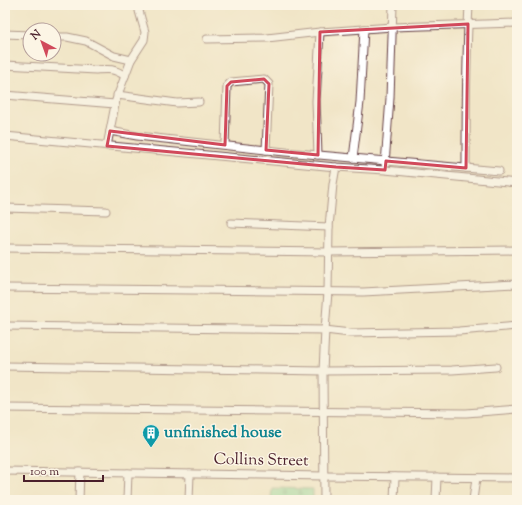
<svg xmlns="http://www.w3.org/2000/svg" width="522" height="505" viewBox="0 0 522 505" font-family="'Sorts Mill Goudy',serif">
	<defs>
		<pattern id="cemetery-stones" width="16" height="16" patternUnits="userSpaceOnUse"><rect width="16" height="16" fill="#83d799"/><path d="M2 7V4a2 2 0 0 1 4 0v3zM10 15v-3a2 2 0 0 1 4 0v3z" fill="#73b884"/></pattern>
	</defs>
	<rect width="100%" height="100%" fill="#fcf5e5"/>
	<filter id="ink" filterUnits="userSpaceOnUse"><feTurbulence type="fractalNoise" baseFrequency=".025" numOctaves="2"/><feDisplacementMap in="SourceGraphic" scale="8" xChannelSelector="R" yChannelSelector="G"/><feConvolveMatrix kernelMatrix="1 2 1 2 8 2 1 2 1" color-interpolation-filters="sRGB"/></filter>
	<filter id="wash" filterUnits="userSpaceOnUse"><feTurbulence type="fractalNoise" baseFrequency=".012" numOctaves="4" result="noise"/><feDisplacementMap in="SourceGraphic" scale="16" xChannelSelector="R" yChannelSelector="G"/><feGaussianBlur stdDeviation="0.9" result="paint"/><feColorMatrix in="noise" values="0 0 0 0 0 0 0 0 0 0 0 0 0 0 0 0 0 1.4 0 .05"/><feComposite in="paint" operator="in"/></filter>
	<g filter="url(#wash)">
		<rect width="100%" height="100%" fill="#f1e5c7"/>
		<!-- cemetery -->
		<polygon fill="url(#cemetery-stones)" stroke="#667b62" points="272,488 313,489 313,500 271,500"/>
	</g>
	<g filter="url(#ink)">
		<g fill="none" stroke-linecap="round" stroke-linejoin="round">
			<!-- minor casing -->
			<g stroke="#633d42" stroke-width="9">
				<g id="minor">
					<polyline points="5,34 30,35"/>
					<polyline points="54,37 67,37 86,41 114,56 131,60"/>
					<polyline points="207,39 267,38 320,32 393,27 517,23"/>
					<path d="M5,65L96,70C108,69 114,68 125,76"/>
					<polyline points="5,95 115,104"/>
					<polyline points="117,95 177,103 199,102"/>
					<polyline points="110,131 137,136 285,152 499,171"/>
					<polyline points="5,136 336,167 385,170 517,183"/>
					<polyline points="225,145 227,86 231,82 264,79 269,84 266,150"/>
					<polyline points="107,146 116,100 131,60 144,40 145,32 139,11 142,5"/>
					<polyline points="318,155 316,101 320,32"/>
					<polyline points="353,158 360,102 364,29"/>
					<polyline points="385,164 390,98 393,5"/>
					<path d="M466,168C466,114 466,59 469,5"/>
					<polyline points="5,208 106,211"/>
					<polyline points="231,223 329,227"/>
					<polyline points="5,248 328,252 517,250"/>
					<polyline points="5,288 363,292 517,284"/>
					<polyline points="5,326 325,330 350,333 459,331 517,326"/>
					<polyline points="5,366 323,371 452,370 496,367"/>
					<polyline points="5,408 466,413 517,409"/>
					<polyline points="5,471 325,476 517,478"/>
					<polyline points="79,500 80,472"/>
					<polyline points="127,500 128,473"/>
					<polyline points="189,500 190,474"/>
					<polyline points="324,500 323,371 325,330 328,292 329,227 333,184 336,167"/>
					<polyline points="394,500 395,477"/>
					<polyline points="436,500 437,477"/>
					<polyline points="473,500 476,478"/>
				</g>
			</g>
			<!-- minor -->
			<use href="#minor" stroke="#fff" stroke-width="7"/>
		</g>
	</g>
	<!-- marked area -->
	<path d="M0 0H522V505H0ZM468,24L466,168L386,161L385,170L336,167L107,146L110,131L225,145L227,86L231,82L264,79L269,84L266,150L318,155L320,32Z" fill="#f1e5c7" fill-opacity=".55" fill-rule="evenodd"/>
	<path fill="none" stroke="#d1495b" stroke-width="3" stroke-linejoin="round" d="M468,24L466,168L386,161L385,170L336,167L107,146L110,131L225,145L227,86L231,82L264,79L269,84L266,150L318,155L320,32Z"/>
	<!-- icons -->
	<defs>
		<g id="building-pin" transform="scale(0.9)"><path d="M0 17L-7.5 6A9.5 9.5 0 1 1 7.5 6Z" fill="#0f9aa8" stroke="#fcf5e5"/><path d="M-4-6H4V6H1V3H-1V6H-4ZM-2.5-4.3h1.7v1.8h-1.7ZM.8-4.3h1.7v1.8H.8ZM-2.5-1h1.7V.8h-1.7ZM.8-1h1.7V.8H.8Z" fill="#fff"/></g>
	</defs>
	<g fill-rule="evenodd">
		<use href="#building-pin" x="151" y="433"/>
	</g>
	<g text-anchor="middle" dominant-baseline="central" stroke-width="3" stroke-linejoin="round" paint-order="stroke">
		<!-- culture labels -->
		<g font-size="16" font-weight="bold" fill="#0d838f" stroke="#fcf5e5" text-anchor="start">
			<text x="164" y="433">unfinished house</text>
		</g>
		<!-- street labels -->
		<g font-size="16" fill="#4a1f2b" stroke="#fcf5e5">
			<text transform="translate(261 461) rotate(1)">Collins Street</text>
		</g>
	</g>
	<!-- margin -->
	<rect width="522" height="505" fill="none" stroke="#fcf5e5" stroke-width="20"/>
	<!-- north arrow -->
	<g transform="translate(42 42) rotate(319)"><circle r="19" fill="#fcf5e5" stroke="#b59f9b"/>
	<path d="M0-3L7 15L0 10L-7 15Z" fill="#d1495b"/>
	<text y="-6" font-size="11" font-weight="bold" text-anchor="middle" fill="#4a1f2b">N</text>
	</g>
	<!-- scale -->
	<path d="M24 475v6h79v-6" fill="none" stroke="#4a1f2b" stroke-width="2"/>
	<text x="30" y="475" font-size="12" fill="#4a1f2b" stroke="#fcf5e5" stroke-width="3" paint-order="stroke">100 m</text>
</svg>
